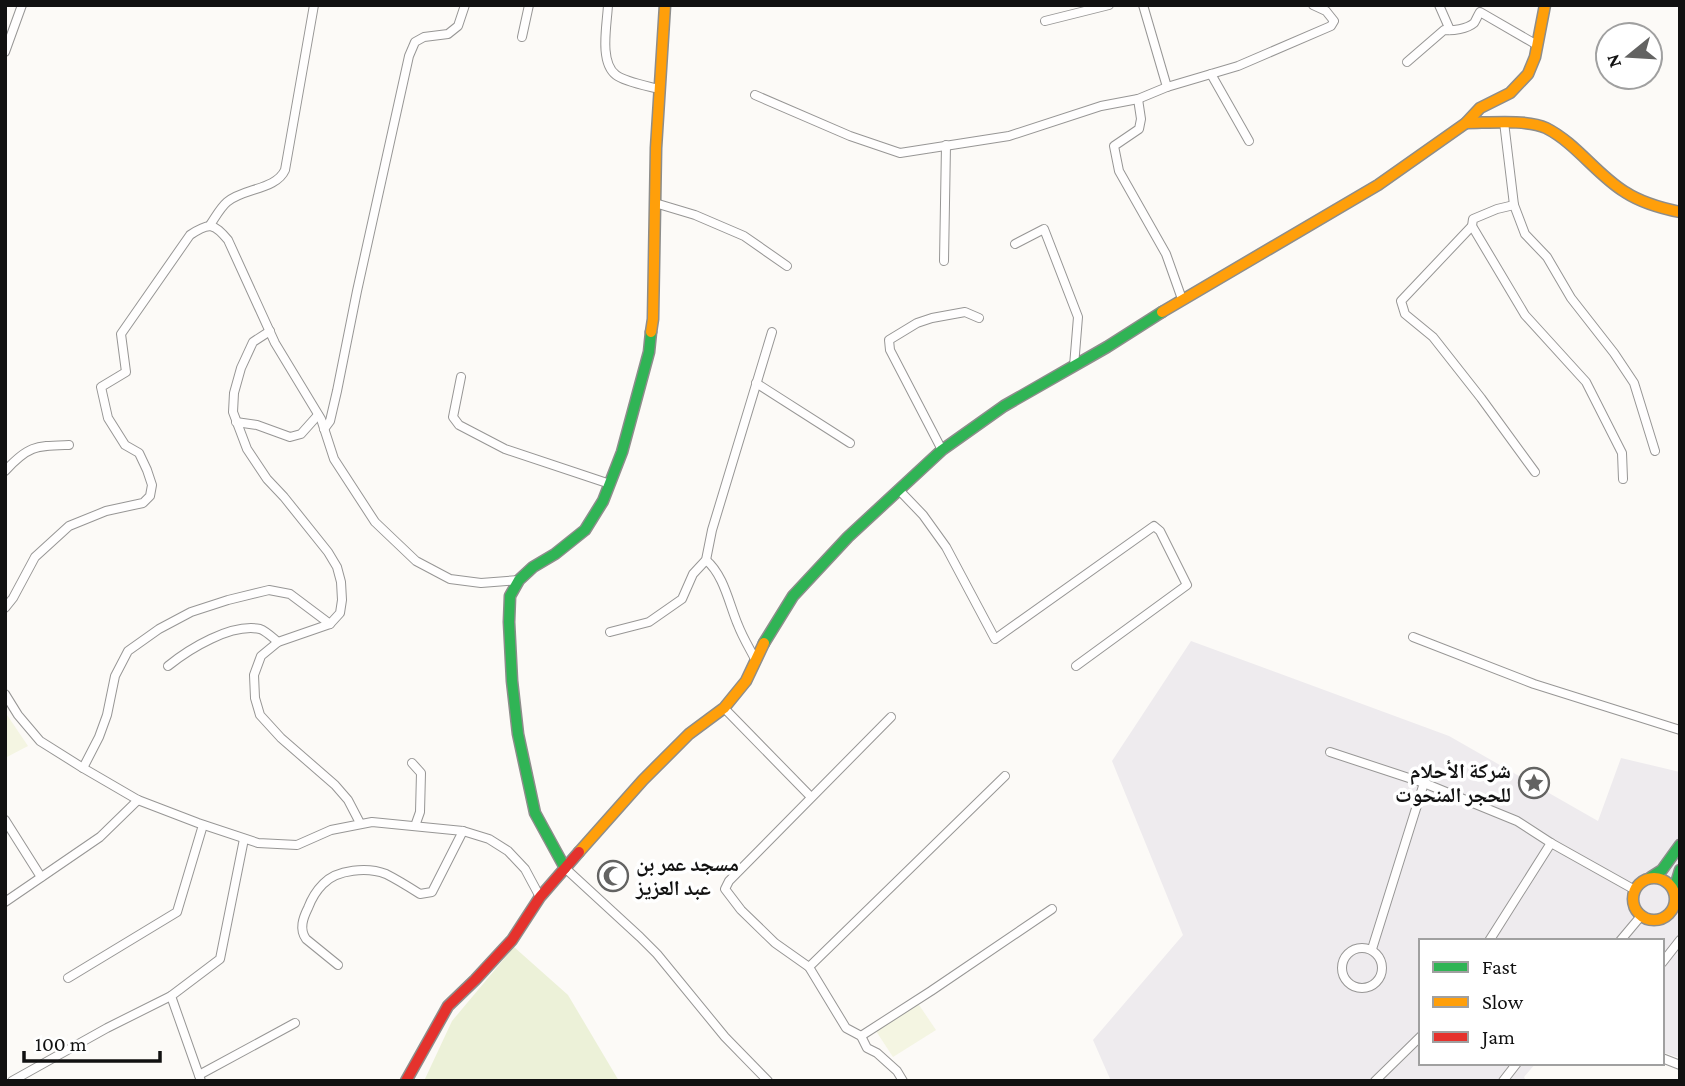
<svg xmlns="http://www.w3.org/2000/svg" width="1685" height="1086" viewBox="0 0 1685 1086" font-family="'Crimson Pro','Noto Naskh Arabic',serif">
	<rect width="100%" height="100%" fill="#fcfaf7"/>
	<!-- industrial -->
	<polygon fill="#eeebee" points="1191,641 1449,736 1598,821 1621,758 1680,772 1680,1058 1662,1052 1662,941 1421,941 1421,1063 1536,1063 1524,1077 1526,1081 1111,1081 1093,1040 1183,935 1112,761"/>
	<!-- green -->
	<polygon fill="#ecf1d8" points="514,947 568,995 619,1081 424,1081 452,1021"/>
	<!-- pitch -->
	<g fill="#f4f5e2">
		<polygon points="5,712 28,746 5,758"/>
		<polygon points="917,1002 936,1030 893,1057 876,1031"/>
	</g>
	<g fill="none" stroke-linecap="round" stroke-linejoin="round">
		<!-- street casing -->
		<g stroke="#979695" stroke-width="10">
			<g id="street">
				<path d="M608,5C607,25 599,62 616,75C625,82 648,86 659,89"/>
				<polyline points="1143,5 1167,87"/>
				<polyline points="1439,5 1450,30"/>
				<polyline points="1045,21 1109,5"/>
				<polyline points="522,37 529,5"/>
				<polyline points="5,52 22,5"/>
				<path d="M1407,62L1444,30C1453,31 1467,29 1474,23C1475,22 1479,13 1480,12L1537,45"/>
				<polyline points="1211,74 1249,141"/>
				<polyline points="755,95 850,136 900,153 1009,136 1101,106 1138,99 1167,87 1238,66 1331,26 1334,21 1326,11 1313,5"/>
				<polyline points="1138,99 1141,119 1139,129 1114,146 1119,171 1166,254 1182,299"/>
				<polyline points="1504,122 1514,205 1525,234 1547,257 1571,298 1614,353 1634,383 1655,451"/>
				<polyline points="655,203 695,215 744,236 787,266"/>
				<polyline points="1514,205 1497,209 1473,219 1472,226 1401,301 1405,314 1433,337 1481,398 1535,472"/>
				<path d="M210,225C215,218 220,208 227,202C243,188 276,190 285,170L314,5"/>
				<polyline points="1472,226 1525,315 1586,382 1622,453 1623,479"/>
				<polyline points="1015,244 1044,229 1078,317 1074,366"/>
				<polyline points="944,261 946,145"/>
				<polyline points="270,331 253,342 241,368 234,393 233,412 247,449 267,479 284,497 328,552 337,567 341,582 342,600 340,613 330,624 278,642 261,656 254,675 255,698 260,715 281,738 335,785 348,800 360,823"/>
				<polyline points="461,377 453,417 459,425 505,449 610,484"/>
				<polyline points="756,383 850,443"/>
				<polyline points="236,422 257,425 290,437 301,434 318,415"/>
				<polyline points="324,429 330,421 337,391 357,291 409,56 415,42 424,37 448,34 458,26 465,5"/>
				<polyline points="942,450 890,350 889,340 917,323 932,318 965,312 979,318"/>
				<path d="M5,471C29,445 36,446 69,445"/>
				<polyline points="899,490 923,515 946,547 995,639 1154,526 1160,531 1187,585 1076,666"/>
				<path d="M706,560C724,575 729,604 738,625C743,638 750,649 756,661"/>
				<path d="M5,608L13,598L35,557L69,526L106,511L143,503L150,496L152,485L147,470L139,453L125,445L108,418L101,387L126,372L121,334L190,235C209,222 214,223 228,240L275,343L321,419L334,459L375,522L416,561L450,579L481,583L519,580"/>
				<polyline points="610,632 649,622 682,599 693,574 706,560 712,530 772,332"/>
				<polyline points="1413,637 1534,684 1680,730"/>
				<path d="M168,666C189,649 231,623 260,629C266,631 273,638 278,642"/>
				<polyline points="5,694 18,715 40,741 83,768 138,800 198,823 258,843 297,845 331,830 372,822 463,831 489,839 508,851 525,869 540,897"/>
				<polyline points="724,708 811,797"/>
				<polyline points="891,717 729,881 725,889 741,910 775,943 809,967 846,1028 861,1036 867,1048 877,1053 897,1071 903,1081"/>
				<polyline points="1330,752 1424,783 1517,821 1551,843 1635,890"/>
				<polyline points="412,763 421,773 420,812 415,826"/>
				<polyline points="83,768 99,737 107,715 115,676 128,651 159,629 191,612 228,600 269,590 290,594 330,624"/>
				<polyline points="5,820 41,877"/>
				<polyline points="565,868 640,937 657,954 725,1037 768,1081"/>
				<polyline points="5,902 100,837 138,800"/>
				<polyline points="1489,941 1551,843"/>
				<polyline points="1620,941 1641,916"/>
				<circle cx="1362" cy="968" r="20"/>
				<polyline points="1372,949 1424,783"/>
				<polyline points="1662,963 1680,940"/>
				<path d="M338,965L306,939C299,929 303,918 308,908C311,900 317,890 323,884C337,869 368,867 386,874C398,880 409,887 420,894L432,892L463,831"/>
				<polyline points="809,967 1005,776"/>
				<polyline points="68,978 177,912 203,825"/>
				<polyline points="861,1036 931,991 1052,909"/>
				<polyline points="1662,1058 1680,1065"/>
				<polyline points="199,1075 295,1023"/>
				<polyline points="12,1081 107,1028 171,996"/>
				<polyline points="201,1081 171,996 220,959 244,839"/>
				<polyline points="1375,1081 1421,1036"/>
				<polyline points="1503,1081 1517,1063"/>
			</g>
		</g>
		<!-- fast casing -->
		<g stroke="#8d8d8b" stroke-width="13">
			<g id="fast">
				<polyline points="764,643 793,596 848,537 942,450 1004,406 1107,347 1162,312"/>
				<polyline points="565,868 535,813 518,734 512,681 509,622 510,596 519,580 533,567 555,554 585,530 603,501 622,452 649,352 651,332"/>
				<polyline points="1651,877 1662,870 1680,845"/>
				<polyline points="1674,890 1680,870"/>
			</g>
		</g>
		<!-- slow casing -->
		<g stroke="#8d8d8b" stroke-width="13">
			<g id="slow">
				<path d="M1466,123C1487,123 1527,119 1546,128C1576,143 1597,175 1625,192C1642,203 1660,208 1680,212"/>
				<polyline points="1162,312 1378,185 1466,123 1480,108 1510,93 1528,74 1535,57 1545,5"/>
				<polyline points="651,332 653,319 656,148 665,5"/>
				<polyline points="579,852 643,780 689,734 724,708 746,681 764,643"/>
				<circle cx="1654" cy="899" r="21"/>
			</g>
		</g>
		<!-- jam casing -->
		<g stroke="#8d8d8b" stroke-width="13">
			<polyline id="jam" points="406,1081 448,1006 475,980 512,940 540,897 579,852"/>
		</g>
		<!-- street -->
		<use href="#street" stroke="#fffefe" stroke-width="8"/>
		<!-- fast -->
		<use href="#fast" stroke="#30b455" stroke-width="10"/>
		<!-- slow -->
		<use href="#slow" stroke="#ff9f0a" stroke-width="10"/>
		<!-- jam -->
		<use href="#jam" stroke="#e5322d" stroke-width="10"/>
	</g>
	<!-- icons -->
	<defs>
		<g id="sight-ring" transform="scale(1.575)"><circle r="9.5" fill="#fff" stroke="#636362" stroke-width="1.5"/><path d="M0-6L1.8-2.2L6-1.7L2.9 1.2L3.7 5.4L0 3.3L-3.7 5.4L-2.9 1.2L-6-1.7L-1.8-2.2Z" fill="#636362"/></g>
		<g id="mosque-ring" transform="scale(1.575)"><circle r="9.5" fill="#fff" stroke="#636362" stroke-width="1.5"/><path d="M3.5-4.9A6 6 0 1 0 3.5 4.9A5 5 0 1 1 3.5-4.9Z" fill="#636362"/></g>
	</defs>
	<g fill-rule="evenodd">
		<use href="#sight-ring" x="1534" y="783"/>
		<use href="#mosque-ring" x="613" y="876"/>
	</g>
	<g text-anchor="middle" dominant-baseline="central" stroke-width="7" stroke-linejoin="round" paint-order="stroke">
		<!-- poi labels -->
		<g font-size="21" font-weight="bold" fill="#111" stroke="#fff" text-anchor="end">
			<text x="1511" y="771">شركة الأحلام<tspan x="1511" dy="24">للحجر المنحوت</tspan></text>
			<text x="636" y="864" text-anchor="start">مسجد عمر بن<tspan x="636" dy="24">عبد العزيز</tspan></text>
		</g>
	</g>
	<!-- border -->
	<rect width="1685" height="1086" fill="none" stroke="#111111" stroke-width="14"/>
	<!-- legend -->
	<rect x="1419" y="939" width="245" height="126" fill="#ffffff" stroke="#a0a0a0" stroke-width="2"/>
	<rect x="1433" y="962" width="35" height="10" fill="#30b455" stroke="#a0a0a0" stroke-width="2"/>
	<text x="1482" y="974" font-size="21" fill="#111111">Fast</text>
	<rect x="1433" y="997" width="35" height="10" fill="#ff9f0a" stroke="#a0a0a0" stroke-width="2"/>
	<text x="1482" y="1009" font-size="21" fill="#111111">Slow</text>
	<rect x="1433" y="1032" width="35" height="10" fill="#e5322d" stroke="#a0a0a0" stroke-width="2"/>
	<text x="1482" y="1044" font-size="21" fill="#111111">Jam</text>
	<!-- north arrow -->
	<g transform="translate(1629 56) rotate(252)"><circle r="33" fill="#ffffff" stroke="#a0a0a0" stroke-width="2"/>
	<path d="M0-5L12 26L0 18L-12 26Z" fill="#636362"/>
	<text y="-10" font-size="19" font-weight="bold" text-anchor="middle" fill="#111111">N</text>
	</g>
	<!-- scale -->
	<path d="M24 1051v10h136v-10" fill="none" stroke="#111111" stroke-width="3.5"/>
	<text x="35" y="1051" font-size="21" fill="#111111" stroke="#ffffff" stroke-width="5" paint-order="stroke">100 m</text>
</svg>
